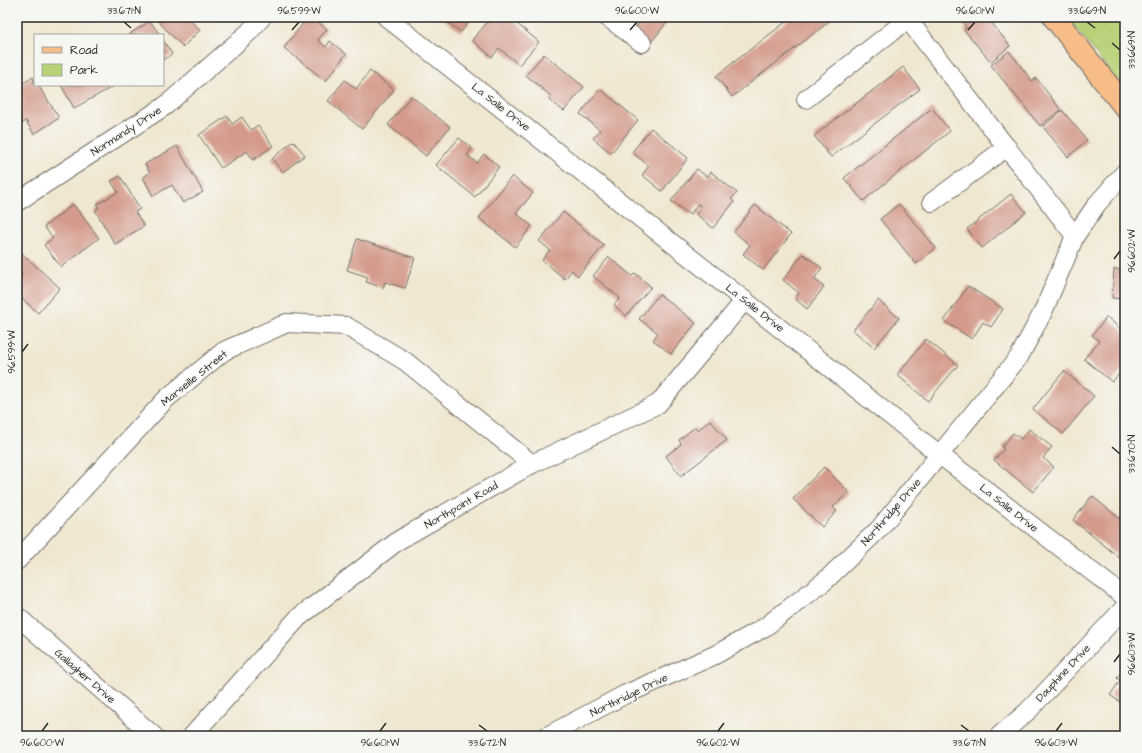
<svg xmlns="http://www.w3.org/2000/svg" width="1142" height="753" viewBox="0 0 1142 753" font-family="'Architects Daughter',sans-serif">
	<rect width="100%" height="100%" fill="#f6f6f2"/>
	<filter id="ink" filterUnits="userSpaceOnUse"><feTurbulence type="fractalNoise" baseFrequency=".025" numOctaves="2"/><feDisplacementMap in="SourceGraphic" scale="8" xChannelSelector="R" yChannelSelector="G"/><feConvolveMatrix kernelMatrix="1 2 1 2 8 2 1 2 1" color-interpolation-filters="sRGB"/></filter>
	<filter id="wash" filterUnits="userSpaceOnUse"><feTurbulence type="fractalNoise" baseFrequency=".012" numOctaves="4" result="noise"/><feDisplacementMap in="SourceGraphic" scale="16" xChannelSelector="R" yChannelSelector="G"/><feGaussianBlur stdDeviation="0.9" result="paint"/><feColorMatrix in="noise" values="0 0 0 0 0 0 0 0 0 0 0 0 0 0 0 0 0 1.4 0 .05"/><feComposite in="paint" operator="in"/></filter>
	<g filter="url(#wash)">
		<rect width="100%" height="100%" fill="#f0e7d0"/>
		<!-- green -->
		<polygon fill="#b8d176" stroke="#727e50" points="1067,17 1125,17 1125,91"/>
		<g id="blocks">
			<!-- building -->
			<g fill="#d49b8d">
				<polygon points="154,17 189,17 188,18 200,30 183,47"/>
				<polygon points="308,17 311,17 327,29 318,40 326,47 330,41 346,54 326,81 284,48"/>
				<polygon points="445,17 473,17 461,32 443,19"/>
				<polygon points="492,17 509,17 539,42 519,65 499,48 492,57 472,40"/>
				<polygon points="640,17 671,17 649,45 632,32 642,19"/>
				<polygon points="792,17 835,17 732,97 716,76"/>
				<polygon points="958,17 987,17 1010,46 991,62 964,30 967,28"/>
				<polygon points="150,21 160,35 128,35"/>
				<polygon points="163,40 172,54 163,60"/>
				<polygon points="1009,51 1032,81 1036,78 1061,110 1040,126 991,65"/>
				<polygon points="544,54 584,87 564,111 549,100 552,97 526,75"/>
				<polygon points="903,67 920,89 831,157 814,136"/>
				<polygon points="370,71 394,90 362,129 328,101 345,80 356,89"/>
				<polygon points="33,77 35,85 38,85 59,118 34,134 26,121 17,126 17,87"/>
				<polygon points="61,85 116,85 74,108"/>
				<polygon points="600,89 638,120 611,153 593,138 600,130 580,114"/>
				<polygon points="411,96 450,127 426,156 388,125"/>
				<polygon points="932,108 950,131 863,201 844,178"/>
				<polygon points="1062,110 1087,140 1068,157 1043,127"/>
				<polygon points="227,116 232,124 242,117 251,130 258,125 273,146 253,160 247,151 221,168 199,135"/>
				<polygon points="651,128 688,158 662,191 642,175 649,166 632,152"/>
				<polygon points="459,138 472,148 467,155 477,163 484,154 499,167 475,197 436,165"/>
				<polygon points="293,141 305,155 283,172 272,159"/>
				<polygon points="177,146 203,192 183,203 172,185 153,196 143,177 150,173 145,164"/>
				<polygon points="697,169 707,177 711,172 737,193 731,199 734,202 713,228 696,214 702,207 698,204 690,215 671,201"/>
				<polygon points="120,176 140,209 135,212 144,226 115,244 95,210 99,208 97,204 118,192 111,181"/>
				<polygon points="512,176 533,193 516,213 532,226 515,247 479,218"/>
				<polygon points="1011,194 1026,212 982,248 967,229"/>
				<polygon points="73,204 99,238 61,267 44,245 53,238 44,227"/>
				<polygon points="899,204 936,248 916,264 880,219"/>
				<polygon points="755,205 791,234 763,270 743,254 750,245 734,232"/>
				<polygon points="563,212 604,245 578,276 572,270 565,279 542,260 550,250 539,241"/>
				<polygon points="357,239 415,258 405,288 385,282 383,288 366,282 368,277 347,270"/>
				<polygon points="18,250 60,288 38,313 17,294 17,280 22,275 17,271"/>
				<polygon points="803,254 822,268 814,279 824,287 807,309 795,299 799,293 783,280"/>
				<polygon points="609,257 632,276 635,273 651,287 626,316 614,305 620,298 593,276"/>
				<polygon points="1114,269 1125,270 1125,299 1112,298"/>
				<polygon points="968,286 1003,309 991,327 983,322 972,339 944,321"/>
				<polygon points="659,294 696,323 671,354 653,340 658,333 639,319"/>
				<polygon points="878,300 899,318 874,348 853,330"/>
				<polygon points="1107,317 1125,333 1125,367 1112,382 1084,359 1099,341 1092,335"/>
				<polygon points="926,339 958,365 928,401 897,375"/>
				<polygon points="1064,371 1094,396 1063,434 1033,409"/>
				<polygon points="710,420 727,440 681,476 666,456 681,444 679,440 695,427 698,430"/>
				<polygon points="1029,429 1052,447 1043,458 1054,467 1033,492 994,460 1004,449 1002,447 1013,433 1021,439"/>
				<polygon points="824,467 849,492 833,507 837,511 822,527 793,499"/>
				<polygon points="1092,496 1125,523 1125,553 1121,559 1073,520"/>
				<polygon points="1125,667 1125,706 1110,695 1120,681 1117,678"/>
			</g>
		</g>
	</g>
	<g filter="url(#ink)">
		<use href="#blocks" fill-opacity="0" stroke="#706d65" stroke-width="1"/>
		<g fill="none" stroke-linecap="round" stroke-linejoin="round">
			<!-- minor casing -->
			<g stroke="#706d65" stroke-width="20">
				<g id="minor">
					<polyline points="386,17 940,455 1125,597"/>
					<polyline points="607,17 642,43"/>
					<polyline points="906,17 1075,236"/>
					<polyline points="806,99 908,19"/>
					<polyline points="17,202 165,106 249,32 262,17"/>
					<polyline points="932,202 1007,147"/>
					<polyline points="17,561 166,399 224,351 287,323 346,326 405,361 532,464"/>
					<polyline points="17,616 154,736"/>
					<polyline points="192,736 298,618 399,540 532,464 658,404 745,300"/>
					<polyline points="547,736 624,695 715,655 765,627 826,580 879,529 1019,357 1043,312 1075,236 1097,204 1125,172"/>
					<polyline points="999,736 1028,711 1125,607"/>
				</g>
			</g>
			<!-- major casing -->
			<g stroke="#706d65" stroke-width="24">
				<polyline id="major" points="1054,17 1125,107"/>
			</g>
			<!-- minor -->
			<use href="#minor" stroke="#fff" stroke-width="18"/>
			<!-- major -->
			<use href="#major" stroke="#f7bd88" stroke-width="22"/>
		</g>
	</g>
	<!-- ticks -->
	<path fill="none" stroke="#2b2b2b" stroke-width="1.5" d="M124,22L131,28M1087,22L1095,28M292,30L299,22M630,30L637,22M968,30L975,22M1112,43L1120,50M1114,259L1120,251M22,352L28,344M1112,447L1120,454M1114,662L1120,654M479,725L487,731M961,725L969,731M42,731L48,723M380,731L386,723M718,731L724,723M1056,731L1062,723"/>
	<g text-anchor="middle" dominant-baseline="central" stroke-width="3" stroke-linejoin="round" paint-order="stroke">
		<!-- street labels -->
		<g font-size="11" fill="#2b2b2b" stroke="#f6f6f2">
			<text transform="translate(501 107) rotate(38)">La Salle Drive</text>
			<text transform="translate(126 131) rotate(-33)">Normandy Drive</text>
			<text transform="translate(755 308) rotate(38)">La Salle Drive</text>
			<text transform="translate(194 378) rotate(-39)">Marseille Street</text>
			<text transform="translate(461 505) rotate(-30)">Northpoint Road</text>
			<text transform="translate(1009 508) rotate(38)">La Salle Drive</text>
			<text transform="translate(891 512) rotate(-49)">Northridge Drive</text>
			<text transform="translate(1063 673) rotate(-47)">Dauphine Drive</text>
			<text transform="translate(85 676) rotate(41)">Gallagher Drive</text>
			<text transform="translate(629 695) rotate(-26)">Northridge Drive</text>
		</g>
	</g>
	<!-- margin -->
	<rect width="1142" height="753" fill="none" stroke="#f6f6f2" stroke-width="44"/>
	<!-- legend -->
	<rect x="34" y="34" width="130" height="52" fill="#f6f6f2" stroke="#a5a5a2"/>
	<rect x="42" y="47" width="20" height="6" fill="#f7bd88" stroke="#a5a5a2"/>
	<text x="70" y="54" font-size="12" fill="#2b2b2b">Road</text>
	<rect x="42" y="64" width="20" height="12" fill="#b8d176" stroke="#a5a5a2"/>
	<text x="70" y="74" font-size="12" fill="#2b2b2b">Park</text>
	<rect x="22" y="22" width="1098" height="709" fill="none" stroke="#2b2b2b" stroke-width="1.5"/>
	<g font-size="10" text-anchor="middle" fill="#2b2b2b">
		<text x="124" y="14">33.671°N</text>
		<text x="299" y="14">96.599°W</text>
		<text x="637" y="14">96.600°W</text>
		<text x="975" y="14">96.601°W</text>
		<text x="1087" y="14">33.669°N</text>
		<text transform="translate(1131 50) rotate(-90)" y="4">33.669°N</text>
		<text transform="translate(1131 251) rotate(-90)" y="4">96.602°W</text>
		<text transform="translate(11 352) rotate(-90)" y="4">96.599°W</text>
		<text transform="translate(1131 454) rotate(-90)" y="4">33.670°N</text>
		<text transform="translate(1131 654) rotate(-90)" y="4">96.603°W</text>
		<text x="42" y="746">96.600°W</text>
		<text x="380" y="746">96.601°W</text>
		<text x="487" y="746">33.672°N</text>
		<text x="718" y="746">96.602°W</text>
		<text x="969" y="746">33.671°N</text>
		<text x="1056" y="746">96.603°W</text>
	</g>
</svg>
